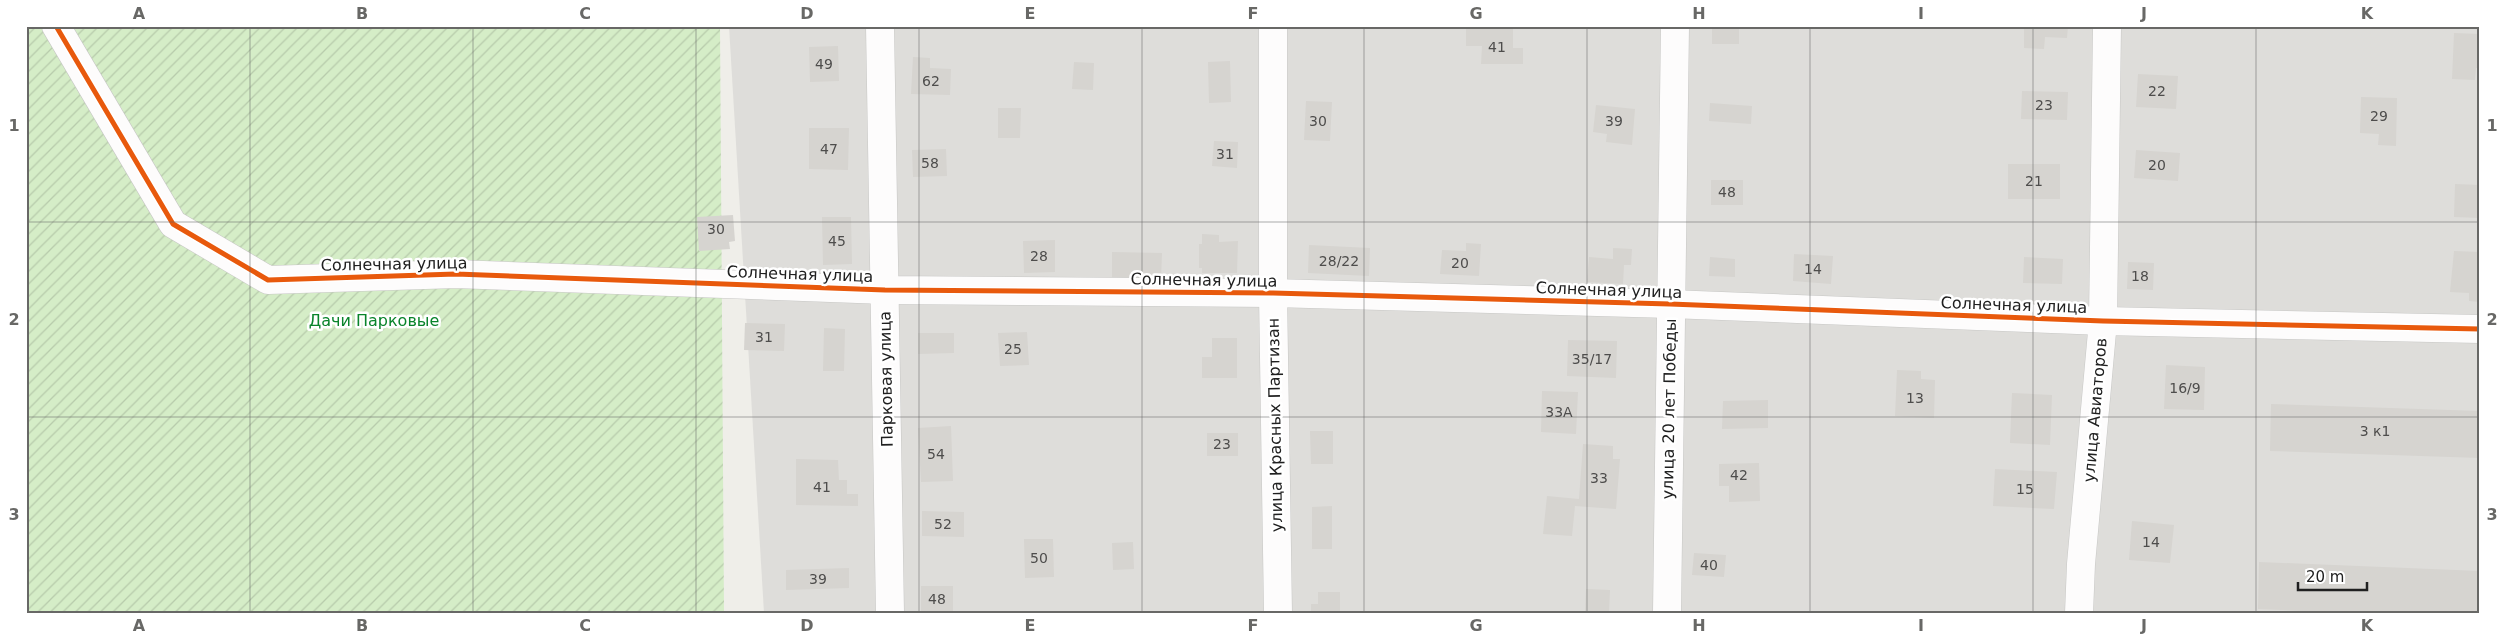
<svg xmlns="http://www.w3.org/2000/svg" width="2506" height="639" viewBox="0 0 2506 639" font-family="'DejaVu Sans',sans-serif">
	<defs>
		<pattern id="garden-furrows" width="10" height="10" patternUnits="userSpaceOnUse" patternTransform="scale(1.25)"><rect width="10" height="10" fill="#d5edc7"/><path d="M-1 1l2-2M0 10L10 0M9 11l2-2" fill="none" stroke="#b7cbab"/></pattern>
	</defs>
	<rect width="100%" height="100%" fill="#efeee9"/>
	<!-- residential -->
	<polygon fill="#deddda" points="729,26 2480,26 2480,613 764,613"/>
	<!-- garden -->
	<polygon fill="url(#garden-furrows)" points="26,26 720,26 724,613 26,613"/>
	<!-- building -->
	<g fill="#d6d4d0">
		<rect x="1712" y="26" width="27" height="18"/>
		<polygon points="2024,26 2068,26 2067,38 2045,37 2044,49 2024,48"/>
		<polygon points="1466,29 1513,29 1513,48 1523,48 1523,64 1481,64 1482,46 1466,46"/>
		<polygon points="2454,33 2480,34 2480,68 2476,68 2475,80 2452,79"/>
		<polygon points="838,46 839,81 810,82 809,47"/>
		<polygon points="913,57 930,58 930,68 951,69 950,95 911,94"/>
		<polygon points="1230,61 1231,102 1209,103 1208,62"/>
		<polygon points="1074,62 1094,63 1093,90 1072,89"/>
		<polygon points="2138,74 2178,76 2176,109 2136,107"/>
		<polygon points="2022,91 2068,92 2067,120 2021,119"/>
		<polygon points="2361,97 2397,98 2396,146 2378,145 2379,134 2360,133"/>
		<polygon points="1306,101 1332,102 1330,141 1304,140"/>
		<polygon points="1710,103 1752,106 1751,124 1709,121"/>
		<polygon points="1596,105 1635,109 1632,145 1606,142 1607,134 1593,132"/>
		<polygon points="998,108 1021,108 1020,138 998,138"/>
		<polygon points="809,128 849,128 848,170 809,169"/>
		<polygon points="1214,141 1238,142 1237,168 1212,166"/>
		<polygon points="946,149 947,176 913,177 912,150"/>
		<polygon points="2136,150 2180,153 2178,181 2134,178"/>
		<rect x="2008" y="164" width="52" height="35"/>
		<rect x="1711" y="180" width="32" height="25"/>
		<polygon points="2455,184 2480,185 2480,218 2454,217"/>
		<polygon points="733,215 735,241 729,242 730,249 699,251 697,217"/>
		<polygon points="822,217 851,217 852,264 823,265"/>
		<polygon points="1202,234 1219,235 1219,242 1238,241 1237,273 1202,273 1202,268 1199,268 1199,244 1202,244"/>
		<polygon points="1055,240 1055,272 1024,273 1023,241"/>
		<polygon points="1466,243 1481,244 1479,276 1440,274 1442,250 1466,251"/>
		<polygon points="1309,245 1370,248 1369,276 1308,273"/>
		<polygon points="1613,248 1632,249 1631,265 1624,265 1623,284 1587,282 1589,257 1613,259"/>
		<polygon points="2454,251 2480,252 2480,302 2469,301 2469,293 2450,292"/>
		<polygon points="1112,252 1162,253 1161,280 1112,279"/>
		<polygon points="1794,254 1833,256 1831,284 1793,281"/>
		<polygon points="1710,257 1735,259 1735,277 1709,276"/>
		<polygon points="2024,257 2063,259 2062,284 2023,283"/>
		<polygon points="2128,262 2154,263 2153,290 2127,289"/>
		<polygon points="745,323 785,324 784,351 744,350"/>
		<polygon points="824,328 845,329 844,371 823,371"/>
		<polygon points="1027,332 1029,365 1000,366 998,333"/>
		<polygon points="918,333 954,333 954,353 918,354"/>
		<polygon points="1212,338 1237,338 1237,378 1202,378 1202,357 1212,357"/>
		<polygon points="1568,340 1617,341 1616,378 1567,376"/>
		<polygon points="2166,365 2205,367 2204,410 2164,409"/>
		<polygon points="1897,370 1921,371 1921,379 1935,380 1934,418 1895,416"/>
		<polygon points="1542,391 1578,392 1576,434 1541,432"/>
		<polygon points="2012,393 2052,395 2050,445 2010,443"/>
		<polygon points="1768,400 1768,428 1722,429 1723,401"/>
		<polygon points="2271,404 2480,411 2480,458 2270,451"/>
		<polygon points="951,426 953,481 921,482 918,428"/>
		<polygon points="1310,431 1333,431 1333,464 1311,464"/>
		<rect x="1207" y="433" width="31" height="23"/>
		<polygon points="1583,444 1613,446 1613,459 1620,459 1616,509 1575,506 1572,536 1543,534 1547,496 1579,499"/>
		<polygon points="796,459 838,460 839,480 847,480 847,494 858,494 858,506 796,505"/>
		<polygon points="1759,463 1760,501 1729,502 1729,486 1719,486 1719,464"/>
		<polygon points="1995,469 2057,472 2054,509 1993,506"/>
		<polygon points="1332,506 1332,549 1312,549 1312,507"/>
		<polygon points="922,511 964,512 964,537 922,536"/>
		<polygon points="2132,521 2174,525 2170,563 2129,560"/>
		<polygon points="1024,539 1053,539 1054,577 1025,578"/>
		<polygon points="1133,542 1134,569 1113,570 1112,543"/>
		<polygon points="1694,553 1726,555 1724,577 1692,575"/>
		<polygon points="2259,562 2480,571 2480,613 2349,613 2258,609"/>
		<polygon points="849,568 849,588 786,590 786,570"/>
		<rect x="921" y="586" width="32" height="27"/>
		<polygon points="1586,589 1610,590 1609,613 1585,613"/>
		<polygon points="1318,592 1340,592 1340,613 1311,613 1311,604 1318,604"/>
	</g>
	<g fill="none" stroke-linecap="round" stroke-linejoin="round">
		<!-- minor casing -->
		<g stroke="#c7c7c5" stroke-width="29">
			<g id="minor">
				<polyline points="56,26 173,224 268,280 456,274 885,290 1273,293 1670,304 2103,321 2480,329"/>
				<polyline points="880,26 890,613"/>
				<polyline points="1273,26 1273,293 1278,613"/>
				<polyline points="1667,613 1675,26"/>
				<polyline points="2079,613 2081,564 2103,321 2107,26"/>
			</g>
		</g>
		<!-- minor -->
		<use href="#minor" stroke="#fdfcfc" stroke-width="28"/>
		<!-- cycleway casing -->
		<g stroke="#fff" stroke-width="8">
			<polyline id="cycleway" points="56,26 173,224 268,280 456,274 885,290 1273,293 1670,304 2103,321 2480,329"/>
		</g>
		<!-- cycleway -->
		<use href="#cycleway" stroke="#e8590c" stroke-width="5"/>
	</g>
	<!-- grid -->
	<path fill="none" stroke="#686866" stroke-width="1" stroke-opacity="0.55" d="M250,26V613M473,26V613M696,26V613M919,26V613M1142,26V613M1364,26V613M1587,26V613M1810,26V613M2033,26V613M2256,26V613M26,222H2480M26,417H2480"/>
	<g text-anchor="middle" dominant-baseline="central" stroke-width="5" stroke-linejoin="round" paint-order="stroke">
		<!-- number labels -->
		<g font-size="14" fill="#4e4d4c">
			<text x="1497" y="47">41</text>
			<text x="824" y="64">49</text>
			<text x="931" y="81">62</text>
			<text x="2157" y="91">22</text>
			<text x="2044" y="105">23</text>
			<text x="2379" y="116">29</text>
			<text x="1318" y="121">30</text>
			<text x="1614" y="121">39</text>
			<text x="829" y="149">47</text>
			<text x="1225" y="154">31</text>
			<text x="930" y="163">58</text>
			<text x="2157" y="165">20</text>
			<text x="2034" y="181">21</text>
			<text x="1727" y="192">48</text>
			<text x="716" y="229">30</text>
			<text x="837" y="241">45</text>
			<text x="1039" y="256">28</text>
			<text x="1339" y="261">28/22</text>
			<text x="1460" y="263">20</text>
			<text x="1813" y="269">14</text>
			<text x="2140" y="276">18</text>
			<text x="764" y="337">31</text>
			<text x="1013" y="349">25</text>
			<text x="1592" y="359">35/17</text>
			<text x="2185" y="388">16/9</text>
			<text x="1915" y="398">13</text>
			<text x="1559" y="412">33А</text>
			<text x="2375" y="431">3 к1</text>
			<text x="1222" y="444">23</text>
			<text x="936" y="454">54</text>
			<text x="1739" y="475">42</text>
			<text x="1599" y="478">33</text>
			<text x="822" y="487">41</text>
			<text x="2025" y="489">15</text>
			<text x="943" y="524">52</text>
			<text x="2151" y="542">14</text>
			<text x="1039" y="558">50</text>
			<text x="1709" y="565">40</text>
			<text x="818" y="579">39</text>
			<text x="937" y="599">48</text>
		</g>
		<!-- street labels -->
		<g font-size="16" fill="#202020" stroke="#fff">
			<text transform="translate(394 264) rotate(-1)">Солнечная улица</text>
			<text transform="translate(800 274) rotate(2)">Солнечная улица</text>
			<text transform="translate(1204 280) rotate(1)">Солнечная улица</text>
			<text transform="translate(1609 290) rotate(2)">Солнечная улица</text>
			<text transform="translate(2014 305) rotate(2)">Солнечная улица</text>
			<text transform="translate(886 379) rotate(-91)">Парковая улица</text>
			<text transform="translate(1669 409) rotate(-89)">улица 20 лет Победы</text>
			<text transform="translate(2095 410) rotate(-85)">улица Авиаторов</text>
			<text transform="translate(1275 425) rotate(-91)">улица Красных Партизан</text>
		</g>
		<!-- park labels -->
		<g font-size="16" fill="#09842b" stroke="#fff">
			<text x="374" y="320">Дачи Парковые</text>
		</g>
	</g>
	<!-- border -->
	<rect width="2506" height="639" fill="none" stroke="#ffffff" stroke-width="55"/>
	<!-- scale -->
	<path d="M2298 582v8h69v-8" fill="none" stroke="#202020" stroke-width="2.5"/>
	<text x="2306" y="582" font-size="15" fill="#202020" stroke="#ffffff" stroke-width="4" paint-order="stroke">20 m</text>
	<rect x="28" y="28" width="2450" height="584" fill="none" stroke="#686866" stroke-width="2"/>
	<g font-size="16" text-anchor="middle" font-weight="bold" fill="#686866">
		<text x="139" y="19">A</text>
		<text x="362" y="19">B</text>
		<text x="585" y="19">C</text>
		<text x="807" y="19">D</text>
		<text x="1030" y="19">E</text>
		<text x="1253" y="19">F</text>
		<text x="1476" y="19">G</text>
		<text x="1699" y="19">H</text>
		<text x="1921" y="19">I</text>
		<text x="2144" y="19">J</text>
		<text x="2367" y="19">K</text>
		<text x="14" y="131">1</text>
		<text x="2492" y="131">1</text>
		<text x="14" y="325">2</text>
		<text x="2492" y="325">2</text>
		<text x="14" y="520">3</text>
		<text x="2492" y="520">3</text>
		<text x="139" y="631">A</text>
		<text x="362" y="631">B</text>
		<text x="585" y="631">C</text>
		<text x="807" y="631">D</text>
		<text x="1030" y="631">E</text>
		<text x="1253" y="631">F</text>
		<text x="1476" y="631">G</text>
		<text x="1699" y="631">H</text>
		<text x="1921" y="631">I</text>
		<text x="2144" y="631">J</text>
		<text x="2367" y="631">K</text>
	</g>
</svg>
